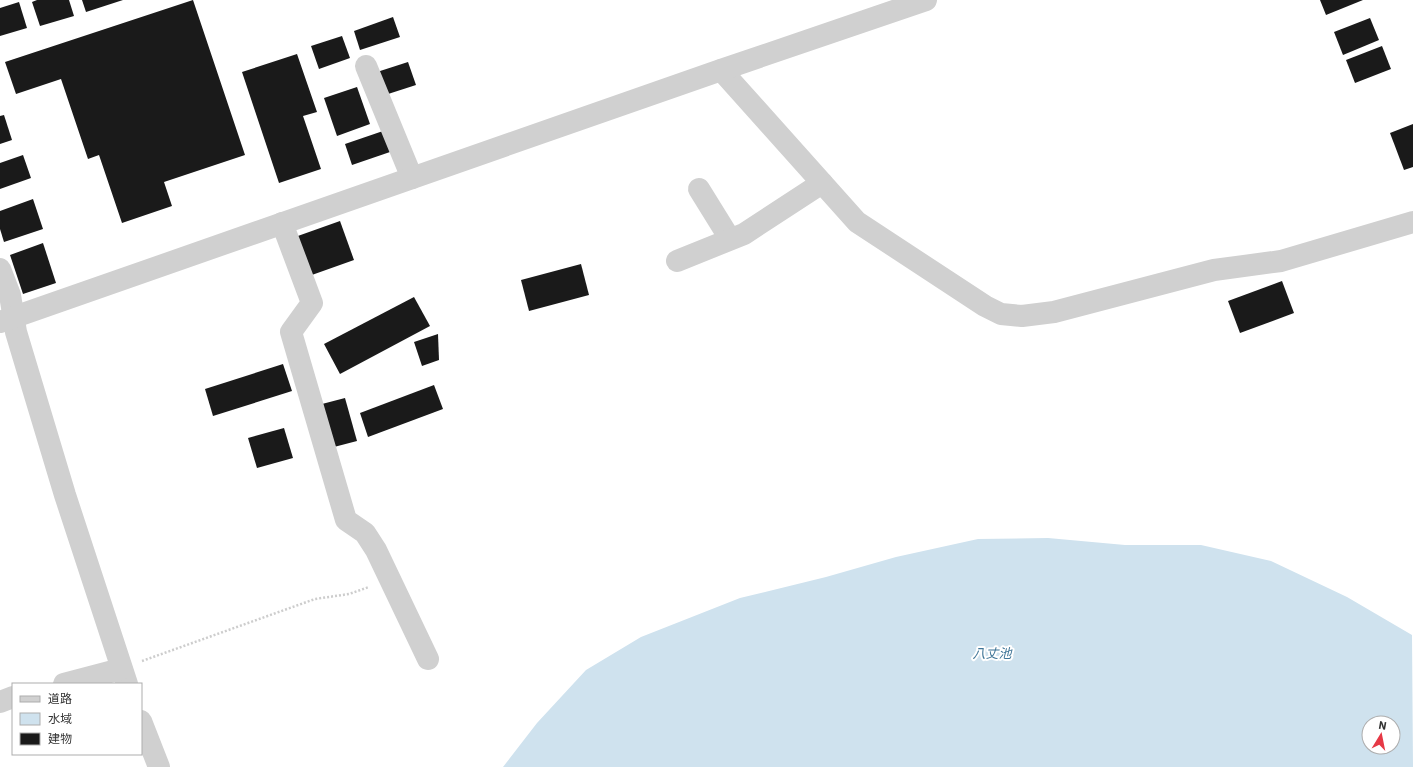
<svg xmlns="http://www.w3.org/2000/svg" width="1413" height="767" viewBox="0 0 1413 767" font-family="'IBM Plex Sans','Noto Sans JP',sans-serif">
	<rect width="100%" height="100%" fill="#fff"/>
	<!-- water -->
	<path fill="#cfe2ee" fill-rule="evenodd" d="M1048,538L1125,545H1201L1271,561L1347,597L1412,635L1413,767H503L537,723L586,670L641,637L740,598L826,577L896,557L978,539ZM1369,723H1393V747H1369Z"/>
	<!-- building -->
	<g fill="#1a1a1a">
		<polygon points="37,0 69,0 74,16 40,26 32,2"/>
		<polygon points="82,0 123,0 86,12"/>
		<polygon points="193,0 245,155 164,182 172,206 122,223 99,155 88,159 61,79 16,94 5,62"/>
		<polygon points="1320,0 1363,0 1326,15"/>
		<polygon points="19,2 27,28 0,36 0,8"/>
		<polygon points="393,17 400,37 360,50 354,31"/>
		<polygon points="1370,18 1379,40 1343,55 1334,32"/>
		<polygon points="342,36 350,58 319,69 311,46"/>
		<polygon points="1382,46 1391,69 1355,83 1346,60"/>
		<polygon points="297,54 317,112 303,116 321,169 279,183 242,72"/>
		<polygon points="408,62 416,85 385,95 377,72"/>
		<polygon points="357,87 370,124 337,136 324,98"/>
		<polygon points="4,115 12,140 0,144 0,116"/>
		<polygon points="1413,124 1413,167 1404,170 1390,133"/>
		<polygon points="383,131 390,152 352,165 345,144"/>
		<polygon points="23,155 31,178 0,189 0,163"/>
		<polygon points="33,199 43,229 4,242 0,229 0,211"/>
		<polygon points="340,221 354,260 309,276 295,237"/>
		<polygon points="43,243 56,283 23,294 10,255"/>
		<polygon points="581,264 589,295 529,311 521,280"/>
		<polygon points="1282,281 1294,313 1240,333 1228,301"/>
		<polygon points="414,297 430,326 340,374 324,344"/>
		<polygon points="438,334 439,360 422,366 414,342"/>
		<polygon points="283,364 292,391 213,416 205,389"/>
		<polygon points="434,385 443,409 368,437 360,413"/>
		<polygon points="345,398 357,441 334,447 322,404"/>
		<polygon points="284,428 293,458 257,468 248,438"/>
	</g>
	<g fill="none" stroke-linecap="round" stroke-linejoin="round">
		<!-- path -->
		<polyline stroke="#cdcdcd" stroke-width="2.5" stroke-dasharray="2 2" stroke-linecap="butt" points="142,661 315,599 349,594 369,587"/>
		<!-- minor -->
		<g stroke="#d0d0d0" stroke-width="22">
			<polyline points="366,66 412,178"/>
			<polyline points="721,70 857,222 985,306 1001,314 1022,316 1054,312 1214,270 1281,261 1413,222"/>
			<polyline points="699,189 730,239"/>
			<polyline points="282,223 312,303 291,332 346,520 365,533 376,550 428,659"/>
			<polyline points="677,261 744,234 822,183"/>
			<polyline points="0,269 10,295 16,332 65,495 127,684"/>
			<polyline points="0,322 721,70 926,0"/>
			<polyline points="64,684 121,669"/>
			<polyline points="0,702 13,697"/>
			<polyline points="141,721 159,767"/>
		</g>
	</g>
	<g text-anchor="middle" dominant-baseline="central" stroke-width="4" stroke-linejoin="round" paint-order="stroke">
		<!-- water labels -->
		<g font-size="13" font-style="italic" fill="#3f7597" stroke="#fff">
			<text x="992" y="653">八丈池</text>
		</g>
	</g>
	<!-- legend -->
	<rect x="12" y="683" width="130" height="72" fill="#ffffff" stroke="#adadad"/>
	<rect x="20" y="696" width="20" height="6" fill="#d0d0d0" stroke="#adadad"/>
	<text x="48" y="703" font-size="12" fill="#333333">道路</text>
	<rect x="20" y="713" width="20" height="12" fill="#cfe2ee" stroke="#adadad"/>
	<text x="48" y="723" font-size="12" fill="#333333">水域</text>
	<rect x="20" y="733" width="20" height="12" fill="#1a1a1a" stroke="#adadad"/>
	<text x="48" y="743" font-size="12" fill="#333333">建物</text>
	<!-- north arrow -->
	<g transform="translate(1381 735) rotate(10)"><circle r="19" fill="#ffffff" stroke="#adadad"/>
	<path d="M0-3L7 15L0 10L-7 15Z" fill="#e63946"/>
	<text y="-6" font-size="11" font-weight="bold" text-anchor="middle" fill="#333333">N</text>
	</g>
</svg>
